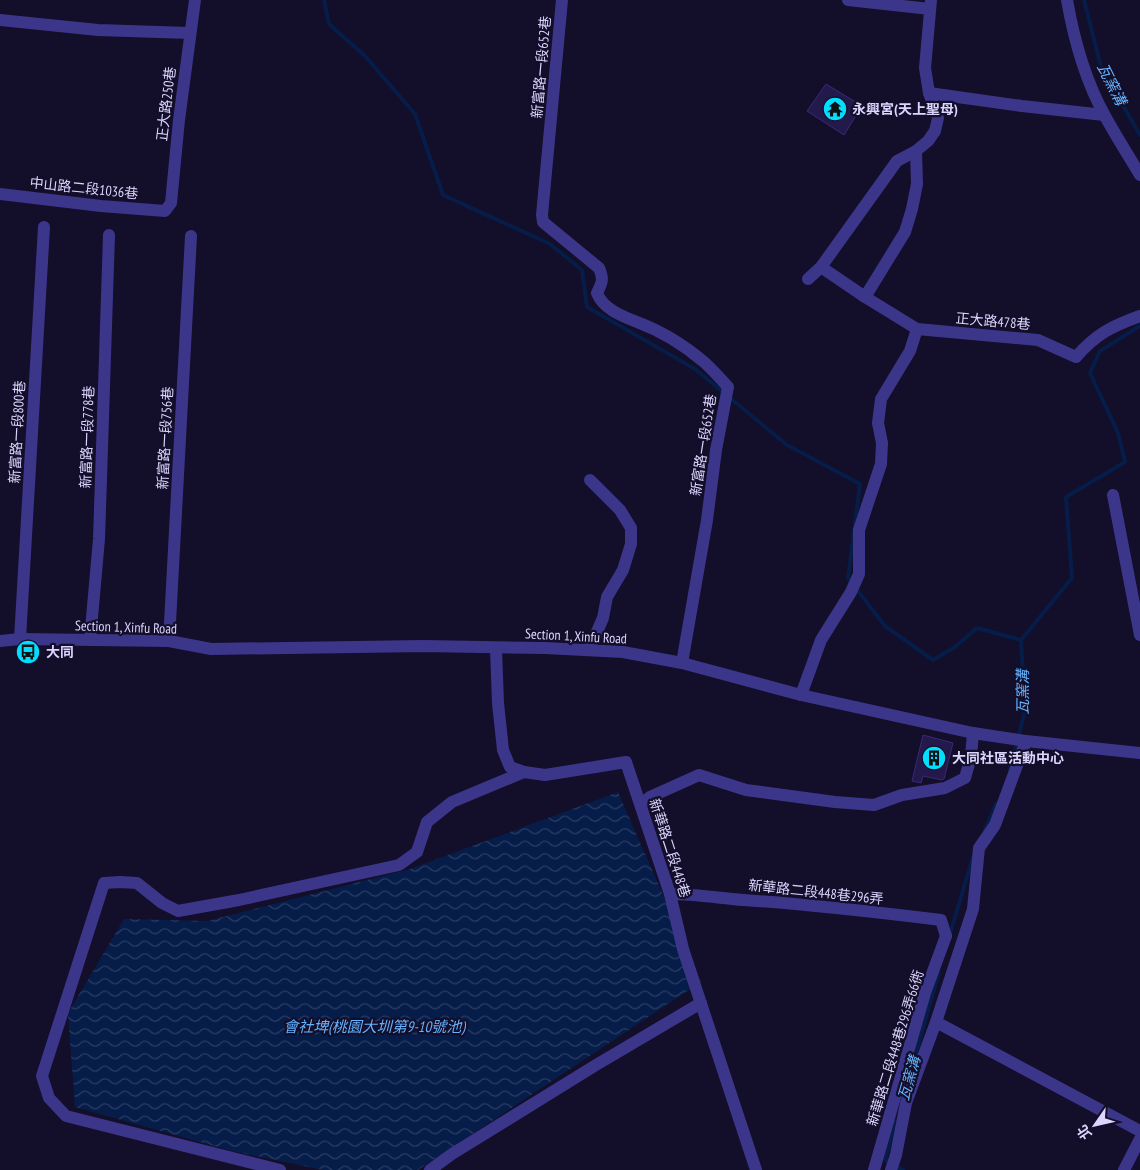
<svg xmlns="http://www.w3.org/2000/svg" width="1140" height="1170" viewBox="0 0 1140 1170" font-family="'PT Sans Narrow','Noto Sans TC',sans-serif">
	<defs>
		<pattern id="water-waves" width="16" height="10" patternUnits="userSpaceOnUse" patternTransform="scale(1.25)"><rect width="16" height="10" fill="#061d49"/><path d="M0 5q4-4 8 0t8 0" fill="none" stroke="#2a3d64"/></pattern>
	</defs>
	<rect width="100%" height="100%" fill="#130e29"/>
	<!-- water -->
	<polygon fill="url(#water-waves)" points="618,792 701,982 418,1170 323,1170 232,1151 75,1107 68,1013 124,919 207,921 410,869"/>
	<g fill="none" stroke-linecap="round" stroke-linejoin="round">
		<!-- stream -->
		<g stroke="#061d49" stroke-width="4">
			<polyline points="324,0 329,24 365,56 415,114 443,195 550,244 582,270 587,307 695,369 787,445 860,484 848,578 885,626 933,660 955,647 977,628 1021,640"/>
			<polyline points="1084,0 1101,67 1140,135"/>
			<polyline points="1010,768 1025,711 1021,640 1072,578 1066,497 1125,462 1118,433 1090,373 1100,351 1140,326"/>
			<polyline points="985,830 996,804"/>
			<polyline points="950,934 973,857"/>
			<polyline points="908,1081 939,972"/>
			<polyline points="896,1121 885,1160 903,1170"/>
		</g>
	</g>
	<!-- building -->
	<g fill="#24194b" stroke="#3b2979">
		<polygon points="826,84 862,106 844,135 807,111"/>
		<polygon points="923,735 953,743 944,779 942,780 923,776 921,783 912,781"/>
	</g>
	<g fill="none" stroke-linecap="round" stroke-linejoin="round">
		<!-- minor -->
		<g stroke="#3c368b" stroke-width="12">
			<path d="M562,0L542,215L543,222L599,268C604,279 602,283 597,293C603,309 622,316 637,322C661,331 684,345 704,362C712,369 720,378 728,387L716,450L707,520L682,663"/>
			<polyline points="848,0 930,9"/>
			<path d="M1067,0C1074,40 1085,80 1105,116C1116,136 1128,155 1140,175"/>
			<polyline points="0,20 98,30 190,33"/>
			<polyline points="929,93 1022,106 1104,115"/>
			<polyline points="0,194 101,206 165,211 171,203 179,120 195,0"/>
			<polyline points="821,267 865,297"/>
			<polyline points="808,279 821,267 897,161 916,151"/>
			<path d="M917,329L1038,340L1076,357C1096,334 1112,326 1140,316"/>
			<polyline points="1113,495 1140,635"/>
			<polyline points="20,639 44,227"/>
			<polyline points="90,640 99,539 109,235"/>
			<polyline points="0,641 20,639 169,641 211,649 423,646 545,648 623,652 682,663 801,695 973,733 1026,741 1140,753"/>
			<polyline points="169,641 191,236"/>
			<polyline points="496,649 498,703 503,750 510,767 524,772 545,775 626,762 670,894 683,949 756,1170"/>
			<polyline points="589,650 603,618 607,597 623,570 631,544 631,528 620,510 590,480"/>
			<polyline points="801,695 821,640 851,592 859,574 859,530 881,464 882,443 878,423 881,399 910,351 917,329 865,297 905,232 912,209 917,184 916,151 928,141 935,131 938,118 929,93 925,68 931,0"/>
			<polyline points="641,804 650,797 699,775 746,790 835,802 874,805 902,795 945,788 965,778 971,757 973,733"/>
			<path d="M670,894C695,894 718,898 743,900C809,904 875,912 941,920L946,936"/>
			<polyline points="936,1022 1140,1131"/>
			<polyline points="280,1170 66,1116 49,1098 42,1076 104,883 120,882 137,883 162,903 178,911 239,900 399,865 417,852 427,822 452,802 524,772"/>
			<polyline points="430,1170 452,1154 596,1065 701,1003"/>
			<polyline points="874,1170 925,993 946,936"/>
			<polyline points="891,1170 896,1155 906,1103 936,1022 973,909 979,848 995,825 1026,741"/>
			<polyline points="1124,1170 1140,1139"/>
		</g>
	</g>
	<!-- icons -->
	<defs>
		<g id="temple-disc" transform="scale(1.25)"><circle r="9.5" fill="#02deff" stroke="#130e29"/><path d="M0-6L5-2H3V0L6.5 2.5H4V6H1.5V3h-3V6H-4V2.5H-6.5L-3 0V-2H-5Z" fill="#111"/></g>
		<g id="bus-disc" transform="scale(1.25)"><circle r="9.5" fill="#02deff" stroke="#130e29"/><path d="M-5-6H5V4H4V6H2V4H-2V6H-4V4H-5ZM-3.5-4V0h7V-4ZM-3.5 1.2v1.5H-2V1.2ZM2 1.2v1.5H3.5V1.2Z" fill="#111"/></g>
		<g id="building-disc" transform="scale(1.25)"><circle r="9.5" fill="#02deff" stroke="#130e29"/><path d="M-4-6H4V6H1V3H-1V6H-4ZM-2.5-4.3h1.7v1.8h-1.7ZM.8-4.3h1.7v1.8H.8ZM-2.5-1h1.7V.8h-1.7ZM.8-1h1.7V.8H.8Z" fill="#111"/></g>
	</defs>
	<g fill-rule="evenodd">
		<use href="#temple-disc" x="835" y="109"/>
		<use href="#bus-disc" x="28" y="652"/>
		<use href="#building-disc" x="934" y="758"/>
	</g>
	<g text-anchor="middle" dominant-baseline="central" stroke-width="4.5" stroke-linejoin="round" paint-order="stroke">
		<!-- street labels -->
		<g font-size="14" fill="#dcd6ff" stroke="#130e29">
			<text transform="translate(541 67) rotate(-85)">新富路一段652巷</text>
			<text transform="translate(166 104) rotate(-83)">正大路250巷</text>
			<text transform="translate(84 188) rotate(6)">中山路二段1036巷</text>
			<text transform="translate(993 321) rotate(5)">正大路478巷</text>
			<text transform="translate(17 432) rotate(-87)">新富路一段800巷</text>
			<text transform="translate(87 437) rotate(-88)">新富路一段778巷</text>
			<text transform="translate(165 438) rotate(-87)">新富路一段756巷</text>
			<text transform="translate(703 445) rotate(-81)">新富路一段652巷</text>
			<text transform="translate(126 627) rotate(2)">Section 1, Xinfu Road</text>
			<text transform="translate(576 636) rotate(3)">Section 1, Xinfu Road</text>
			<text transform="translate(670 848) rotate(72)">新華路二段448巷</text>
			<text transform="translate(816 892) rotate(6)">新華路二段448巷296弄</text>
			<text transform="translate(895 1048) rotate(-73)">新華路二段448巷296弄66衖</text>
		</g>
		<!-- poi labels -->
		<g font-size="14" font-weight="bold" fill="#dcd6ff" stroke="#130e29" text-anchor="start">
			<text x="852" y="109">永興宮(天上聖母)</text>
			<text x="46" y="652">大同</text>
			<text x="952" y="758">大同社區活動中心</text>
		</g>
		<!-- water labels -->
		<g font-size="15" font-style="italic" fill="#64b2ff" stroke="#130e29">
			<text transform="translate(1112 84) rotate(63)">瓦窯溝</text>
			<text transform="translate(1022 692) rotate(-90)">瓦窯溝</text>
			<text x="374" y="1026">會社埤(桃園大圳第9-10號池)</text>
			<text transform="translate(909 1078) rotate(-74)">瓦窯溝</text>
		</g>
	</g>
	<!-- north arrow -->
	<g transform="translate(1095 1125) rotate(236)" stroke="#130e29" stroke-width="4" paint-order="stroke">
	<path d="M0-4L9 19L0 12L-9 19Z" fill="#dcd6ff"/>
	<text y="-8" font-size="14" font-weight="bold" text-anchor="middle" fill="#dcd6ff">北</text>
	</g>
</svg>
